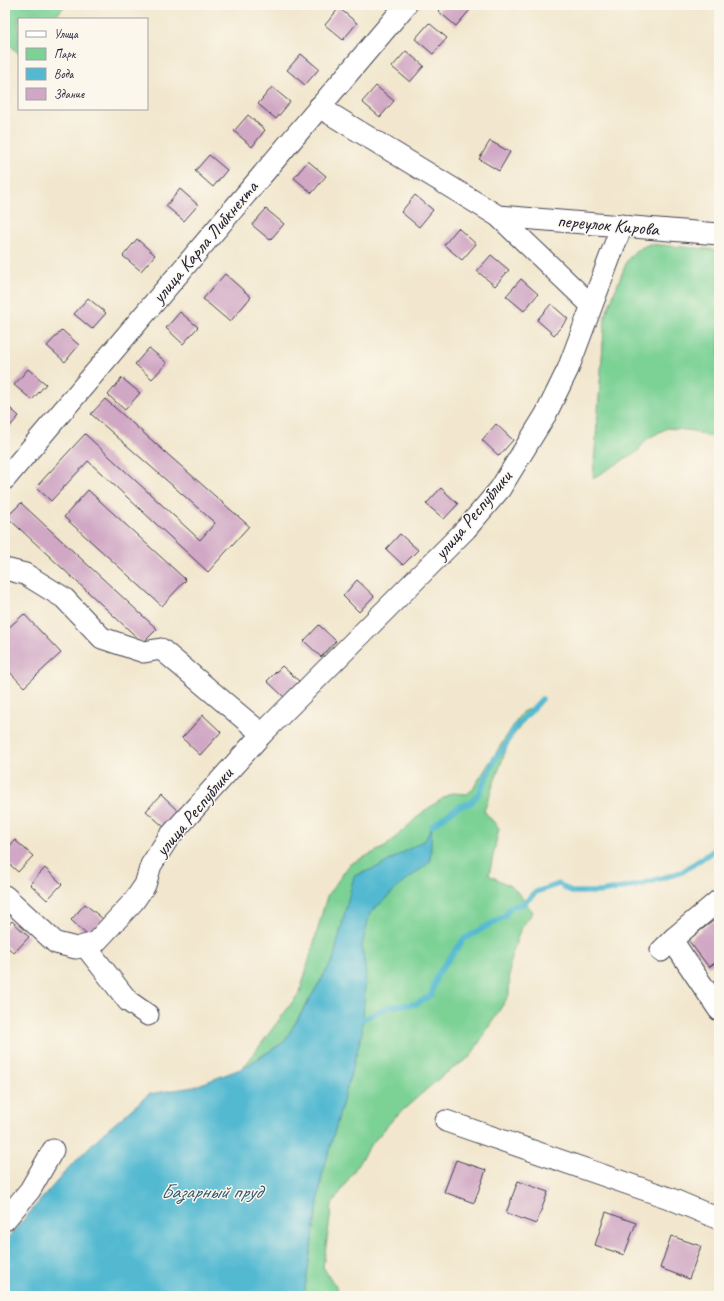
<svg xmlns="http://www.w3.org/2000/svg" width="724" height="1301" viewBox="0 0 724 1301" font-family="Caveat,sans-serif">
	<rect width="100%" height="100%" fill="#fbf7ec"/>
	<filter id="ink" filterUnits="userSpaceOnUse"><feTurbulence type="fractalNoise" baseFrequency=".025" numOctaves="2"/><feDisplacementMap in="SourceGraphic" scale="8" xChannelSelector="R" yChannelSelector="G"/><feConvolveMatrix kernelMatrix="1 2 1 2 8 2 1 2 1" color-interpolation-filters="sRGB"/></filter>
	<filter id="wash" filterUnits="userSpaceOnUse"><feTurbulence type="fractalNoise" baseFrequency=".012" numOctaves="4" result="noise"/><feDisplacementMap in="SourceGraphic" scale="16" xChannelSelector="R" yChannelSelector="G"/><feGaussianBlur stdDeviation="0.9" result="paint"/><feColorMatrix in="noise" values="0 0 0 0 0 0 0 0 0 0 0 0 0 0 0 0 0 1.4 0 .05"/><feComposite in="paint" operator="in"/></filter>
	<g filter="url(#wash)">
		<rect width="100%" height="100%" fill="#f2e7ce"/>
		<!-- green -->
		<g fill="#7cd195" stroke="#4f7a68">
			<polygon points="5,5 65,5 54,19 19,19 19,54 5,40"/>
			<path d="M5,78C10,86 10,107 5,115Z"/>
			<polygon points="649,244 719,250 719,434 710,437 693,431 667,428 647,439 637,452 593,478 605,316 627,261 635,251"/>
			<polygon points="537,705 509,741 484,811 499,828 489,875 514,888 533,912 520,930 510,961 509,995 470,1057 443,1075 395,1117 369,1147 332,1205 323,1267 342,1296 302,1296 322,1176 333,960 284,1042 243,1068 300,992 327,896 350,864 385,847 424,811 451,793 467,794 472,790 522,712"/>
		</g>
		<!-- water -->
		<polygon fill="#52b9d1" stroke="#3a6e86" points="432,826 430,862 405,881 370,913 362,946 366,973 362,1034 322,1176 304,1296 5,1296 5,1241 72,1164 99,1137 149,1094 193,1087 243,1068 284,1042 333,960 354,876 380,866 426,839"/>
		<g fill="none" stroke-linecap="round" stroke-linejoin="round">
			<!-- stream -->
			<g stroke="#52b9d1" stroke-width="5.5">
				<polyline points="432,826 458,807 471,803 479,793 496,757 503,750 514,729 542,699"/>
				<polyline points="363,1019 391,1006 416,1004 431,995 437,975 464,939 505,916 510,907 523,904 536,892 559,884 571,892 601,892 639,885 682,872 719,847"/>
			</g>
		</g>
		<g id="blocks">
			<!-- building -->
			<g fill="#d0a7c4">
				<polygon points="444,5 464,5 470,10 456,26 438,11"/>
				<polygon points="339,8 357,23 343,40 325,25"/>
				<polygon points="429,23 447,38 433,54 415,39"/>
				<polygon points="406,51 424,66 410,82 392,67"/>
				<polygon points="301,54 319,69 305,85 287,70"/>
				<polygon points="376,86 394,101 380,117 362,102"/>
				<polygon points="272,87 290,102 276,119 258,104"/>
				<polygon points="248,115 265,130 252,147 234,131"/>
				<polygon points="490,141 510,152 499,171 479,159"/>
				<polygon points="209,155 227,170 213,187 195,171"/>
				<polygon points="308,161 326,176 312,193 294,178"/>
				<polygon points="180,189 198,205 184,221 166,206"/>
				<polygon points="415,195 433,210 419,227 401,212"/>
				<polygon points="266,209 284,224 270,240 252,225"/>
				<polygon points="458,228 476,244 462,260 444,245"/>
				<polygon points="137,239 155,255 141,271 123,256"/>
				<polygon points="491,255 509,270 495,286 477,271"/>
				<polygon points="225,274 251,297 230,322 203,299"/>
				<polygon points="521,279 538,294 524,311 506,296"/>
				<polygon points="88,298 106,313 92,329 74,314"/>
				<polygon points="551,304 568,319 554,335 537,320"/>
				<polygon points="180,312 198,327 183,344 166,328"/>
				<polygon points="62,330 79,345 65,362 47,346"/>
				<polygon points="149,348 167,363 152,379 135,364"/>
				<polygon points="28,369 46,384 32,400 14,385"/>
				<polygon points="122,378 140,393 125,410 108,395"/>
				<polygon points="105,399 249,526 208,572 88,461 51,501 36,487 85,434 200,540 215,523 91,414"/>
				<polygon points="5,404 19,416 5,432"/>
				<polygon points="496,424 513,440 499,456 482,440"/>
				<polygon points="441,488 458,504 444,519 426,504"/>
				<polygon points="88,490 186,580 162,606 64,517"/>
				<polygon points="21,503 157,629 143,643 7,517"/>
				<polygon points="400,534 418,550 403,565 386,549"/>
				<polygon points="357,580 374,596 359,612 343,596"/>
				<polygon points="24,614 61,653 24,687 5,667 5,631"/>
				<polygon points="319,625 336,641 321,657 304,641"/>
				<polygon points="282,666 299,681 284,697 267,681"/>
				<polygon points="203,715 221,732 200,755 182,738"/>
				<polygon points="161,795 178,811 164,827 146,811"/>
				<polygon points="15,840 33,856 18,872 5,860 5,851"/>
				<polygon points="45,868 62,884 47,900 30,884"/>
				<polygon points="85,904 103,919 88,936 71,920"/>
				<polygon points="12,921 29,937 14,953 5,945 5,929"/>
				<polygon points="713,921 719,928 719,960 709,967 688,940"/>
				<polygon points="456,1160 486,1170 474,1203 444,1192"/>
				<polygon points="518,1181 548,1192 536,1224 506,1213"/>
				<polygon points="606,1212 636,1223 624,1255 595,1245"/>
				<polygon points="671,1236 701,1246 689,1279 660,1268"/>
			</g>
		</g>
	</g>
	<g filter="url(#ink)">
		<use href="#blocks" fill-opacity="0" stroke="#414051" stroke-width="1"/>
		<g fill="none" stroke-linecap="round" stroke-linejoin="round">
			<!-- minor casing -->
			<g stroke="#414051" stroke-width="23">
				<g id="minor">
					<polyline points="319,107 498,216 719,234"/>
					<polyline points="498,216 591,305"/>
					<polyline points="5,479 406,5"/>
					<polyline points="5,569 25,574 64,598 102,638 144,652 161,649 262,734 466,529 500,489 546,414 568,369 622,225"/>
					<polyline points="5,896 56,943 76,948 95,943 134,901 145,885 151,865 169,837 262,734"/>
					<polyline points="674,938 719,900"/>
					<polyline points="86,947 128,1001 148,1015"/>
					<polyline points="661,951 674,938 676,946 719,1010"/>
					<polyline points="446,1121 669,1198 719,1219"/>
					<polyline points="5,1220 30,1190 53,1150"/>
				</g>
			</g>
			<!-- minor -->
			<use href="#minor" stroke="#fff" stroke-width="21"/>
		</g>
	</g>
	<g text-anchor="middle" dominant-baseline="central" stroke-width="3" stroke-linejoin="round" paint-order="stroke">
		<!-- street labels -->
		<g font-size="19" fill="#22223b" stroke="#fbf7ec">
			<text transform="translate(608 225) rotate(5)">переулок Кирова</text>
			<text transform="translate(205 242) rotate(-50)">улица Карла Либкнехта</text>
			<text transform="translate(473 515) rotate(-50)">улица Республики</text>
			<text transform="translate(194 812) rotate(-50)">улица Республики</text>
		</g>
		<!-- water labels -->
		<g font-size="20" font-style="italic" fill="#335770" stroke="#fbf7ec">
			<text x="211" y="1191">Базарный пруд</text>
		</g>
	</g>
	<!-- margin -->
	<rect width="724" height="1301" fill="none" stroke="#fbf7ec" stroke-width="20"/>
	<!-- legend -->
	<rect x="18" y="18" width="130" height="92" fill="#fbf7ec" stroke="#a4a2a5"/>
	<rect x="26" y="31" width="20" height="6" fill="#ffffff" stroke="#a4a2a5"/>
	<text x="54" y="38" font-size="12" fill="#22223b">Улица</text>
	<rect x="26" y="48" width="20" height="12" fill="#7cd195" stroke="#a4a2a5"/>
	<text x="54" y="58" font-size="12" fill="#22223b">Парк</text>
	<rect x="26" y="68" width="20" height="12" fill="#52b9d1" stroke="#a4a2a5"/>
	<text x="54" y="78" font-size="12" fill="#22223b">Вода</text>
	<rect x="26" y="88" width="20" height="12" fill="#d0a7c4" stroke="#a4a2a5"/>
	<text x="54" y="98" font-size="12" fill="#22223b">Здание</text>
</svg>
